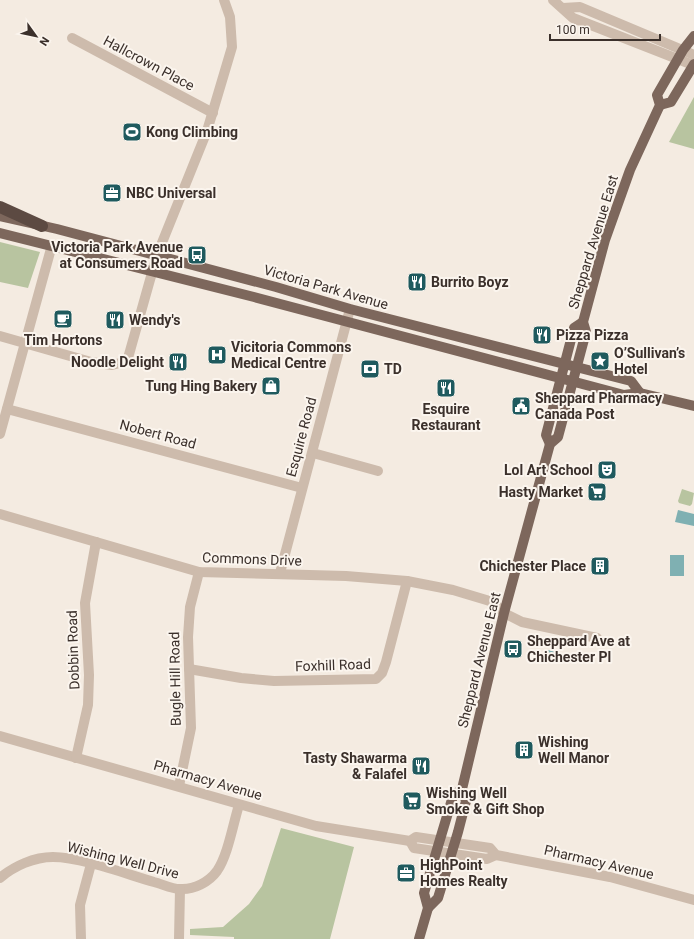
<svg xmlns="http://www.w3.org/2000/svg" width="694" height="939" viewBox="0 0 694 939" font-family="Roboto,sans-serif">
	<rect width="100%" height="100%" fill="#f4ebe1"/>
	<!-- green -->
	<g fill="#b8c4a0">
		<polygon points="694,97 694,149 669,142"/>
		<polygon points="0,242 40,252 28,288 0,282"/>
		<polygon points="682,489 694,493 692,504 690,506 679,503 678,501"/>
		<polygon points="281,828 354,847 330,939 234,939 234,937 190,935 190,929 223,927 249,904 262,886"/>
	</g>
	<!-- water -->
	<g fill="#7fb0b2">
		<polygon points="678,510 694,514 694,526 675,522"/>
		<rect x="670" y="555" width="14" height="21"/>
		<polygon points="548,650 563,654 561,662 546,657"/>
	</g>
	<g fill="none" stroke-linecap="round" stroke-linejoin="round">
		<!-- minor -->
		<g stroke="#cdbbac" stroke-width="10">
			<polyline points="553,0 573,18 693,65"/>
			<polyline points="563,8 580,7 694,55"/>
			<polyline points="72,38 213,113"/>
			<polyline points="0,336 91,362 112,365 124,362 128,358 157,255 207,131 232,47 230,17 224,0"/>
			<polyline points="7,409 302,488"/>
			<polyline points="0,434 52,245"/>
			<polyline points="313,453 378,471"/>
			<polyline points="0,514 199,572 346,576 407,581 453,590 493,602 504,613 522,622 597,638"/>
			<polyline points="280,573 350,309"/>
			<polyline points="189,669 241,678 274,681 376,679 382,673 386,662 407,581"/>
			<polyline points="0,736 316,826 410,841 416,837 490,848 496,855 610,877 694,900"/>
			<polyline points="76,758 88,705 89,675 85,603 96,542"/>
			<polyline points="179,786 191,728 188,637 190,607 199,572"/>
			<polyline points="410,841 414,848 487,859 496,855"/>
			<path d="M0,878C14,866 34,857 53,857C81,857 126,874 154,882C162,884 172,889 180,889C194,890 209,882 217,871C228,855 233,824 239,805"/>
			<polyline points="81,939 80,905 91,864"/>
			<polyline points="179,939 180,889"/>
		</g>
		<!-- major -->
		<g stroke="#7d675c" stroke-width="10">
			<polyline points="660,105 671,102 694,64"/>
			<polyline points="0,216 57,229 276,287 350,309 631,381 640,393"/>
			<polyline points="0,233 254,297 624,395 640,393 694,406"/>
			<polyline points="550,444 546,435 574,328 583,322"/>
			<polyline points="428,908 438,898 458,832 466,801 462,789 504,613 550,444 558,437 586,332 583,322 605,240 630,170 660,105 657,95 683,50 694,36"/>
			<polyline points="419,939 428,908 424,893 453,796 462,789"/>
		</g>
		<!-- highway -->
		<polyline stroke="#5c4a42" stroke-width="12" points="0,207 42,226"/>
	</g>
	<!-- icons -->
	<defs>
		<g id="stadium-square" transform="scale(1)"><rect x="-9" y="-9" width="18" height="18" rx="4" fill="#1f5a5e" stroke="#fbf5ee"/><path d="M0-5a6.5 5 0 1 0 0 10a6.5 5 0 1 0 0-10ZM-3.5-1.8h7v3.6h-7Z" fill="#fff"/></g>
		<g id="office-square" transform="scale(1)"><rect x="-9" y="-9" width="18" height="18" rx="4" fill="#1f5a5e" stroke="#fbf5ee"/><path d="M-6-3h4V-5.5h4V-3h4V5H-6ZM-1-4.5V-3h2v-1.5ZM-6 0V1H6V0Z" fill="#fff"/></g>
		<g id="bus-square" transform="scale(1)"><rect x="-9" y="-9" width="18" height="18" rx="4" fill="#1f5a5e" stroke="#fbf5ee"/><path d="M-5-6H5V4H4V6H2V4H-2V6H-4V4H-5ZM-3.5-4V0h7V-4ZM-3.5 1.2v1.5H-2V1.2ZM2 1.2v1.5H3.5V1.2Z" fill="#fff"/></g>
		<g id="restaurant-square" transform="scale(1)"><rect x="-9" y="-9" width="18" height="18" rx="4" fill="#1f5a5e" stroke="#fbf5ee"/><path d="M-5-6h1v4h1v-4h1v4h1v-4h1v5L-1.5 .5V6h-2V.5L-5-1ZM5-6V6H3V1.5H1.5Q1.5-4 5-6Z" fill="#fff"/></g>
		<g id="cafe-square" transform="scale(1)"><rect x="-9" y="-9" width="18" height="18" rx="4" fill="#1f5a5e" stroke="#fbf5ee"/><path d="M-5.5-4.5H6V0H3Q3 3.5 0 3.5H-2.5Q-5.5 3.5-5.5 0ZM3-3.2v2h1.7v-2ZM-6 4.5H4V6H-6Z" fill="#fff"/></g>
		<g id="hospital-square" transform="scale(1)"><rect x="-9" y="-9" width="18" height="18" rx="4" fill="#1f5a5e" stroke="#fbf5ee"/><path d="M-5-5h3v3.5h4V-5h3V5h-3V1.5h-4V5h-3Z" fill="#fff"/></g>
		<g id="sight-square" transform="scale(1)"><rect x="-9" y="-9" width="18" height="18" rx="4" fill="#1f5a5e" stroke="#fbf5ee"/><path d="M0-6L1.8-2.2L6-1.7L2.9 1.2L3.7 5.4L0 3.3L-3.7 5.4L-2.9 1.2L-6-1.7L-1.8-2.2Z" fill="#fff"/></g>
		<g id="bank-square" transform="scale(1)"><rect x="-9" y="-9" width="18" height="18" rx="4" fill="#1f5a5e" stroke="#fbf5ee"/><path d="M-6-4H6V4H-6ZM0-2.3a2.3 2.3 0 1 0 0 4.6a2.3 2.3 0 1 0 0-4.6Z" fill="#fff"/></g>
		<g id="shop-square" transform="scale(1)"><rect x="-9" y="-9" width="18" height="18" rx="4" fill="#1f5a5e" stroke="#fbf5ee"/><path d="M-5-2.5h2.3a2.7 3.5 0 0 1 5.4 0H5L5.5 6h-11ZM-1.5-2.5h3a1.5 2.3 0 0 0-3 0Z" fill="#fff"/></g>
		<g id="civic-square" transform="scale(1)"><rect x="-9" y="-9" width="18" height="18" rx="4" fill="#1f5a5e" stroke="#fbf5ee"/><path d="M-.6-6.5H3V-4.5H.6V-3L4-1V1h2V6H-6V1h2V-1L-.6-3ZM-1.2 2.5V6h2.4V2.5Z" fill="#fff"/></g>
		<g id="theatre-square" transform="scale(1)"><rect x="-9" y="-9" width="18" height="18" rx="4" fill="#1f5a5e" stroke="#fbf5ee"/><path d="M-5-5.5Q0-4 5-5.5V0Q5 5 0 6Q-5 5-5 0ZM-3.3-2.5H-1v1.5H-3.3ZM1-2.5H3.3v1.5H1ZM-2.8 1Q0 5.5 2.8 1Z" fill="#fff"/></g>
		<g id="supermarket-square" transform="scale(1)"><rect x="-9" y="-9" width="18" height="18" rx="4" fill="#1f5a5e" stroke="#fbf5ee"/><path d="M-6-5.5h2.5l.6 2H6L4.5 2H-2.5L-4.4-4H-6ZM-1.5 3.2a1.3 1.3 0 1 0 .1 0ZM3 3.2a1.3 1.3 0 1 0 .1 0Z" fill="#fff"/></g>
		<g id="building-square" transform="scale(1)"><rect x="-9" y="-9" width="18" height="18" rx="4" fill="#1f5a5e" stroke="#fbf5ee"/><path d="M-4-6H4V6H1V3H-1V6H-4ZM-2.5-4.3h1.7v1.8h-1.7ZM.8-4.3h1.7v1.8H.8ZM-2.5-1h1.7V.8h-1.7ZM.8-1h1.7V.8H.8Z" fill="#fff"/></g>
	</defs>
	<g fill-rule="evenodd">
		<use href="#stadium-square" x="132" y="132"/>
		<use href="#office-square" x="112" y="193"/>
		<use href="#bus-square" x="197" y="255"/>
		<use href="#restaurant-square" x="417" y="282"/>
		<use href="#cafe-square" x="63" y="319"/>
		<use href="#restaurant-square" x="115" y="320"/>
		<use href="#restaurant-square" x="542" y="335"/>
		<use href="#hospital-square" x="217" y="355"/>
		<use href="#sight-square" x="600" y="361"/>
		<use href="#restaurant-square" x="178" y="362"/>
		<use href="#bank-square" x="370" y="369"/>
		<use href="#shop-square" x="271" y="386"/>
		<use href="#restaurant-square" x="446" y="388"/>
		<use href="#civic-square" x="521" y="406"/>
		<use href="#theatre-square" x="607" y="470"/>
		<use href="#supermarket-square" x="597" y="492"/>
		<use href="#building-square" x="600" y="566"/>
		<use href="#bus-square" x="513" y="649"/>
		<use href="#building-square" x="524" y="750"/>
		<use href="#restaurant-square" x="421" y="766"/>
		<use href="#supermarket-square" x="412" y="801"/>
		<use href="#office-square" x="406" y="873"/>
	</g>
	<g text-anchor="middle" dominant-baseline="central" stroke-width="4" stroke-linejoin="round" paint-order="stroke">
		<!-- street labels -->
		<g font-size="14" fill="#3b302b" stroke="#fbf5ee">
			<text transform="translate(149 63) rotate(28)">Hallcrown Place</text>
			<text transform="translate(593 242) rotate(-73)">Sheppard Avenue East</text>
			<text transform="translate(326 287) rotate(16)">Victoria Park Avenue</text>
			<text transform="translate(158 434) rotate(15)">Nobert Road</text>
			<text transform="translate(301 437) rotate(-75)">Esquire Road</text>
			<text transform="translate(252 559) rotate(2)">Commons Drive</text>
			<text transform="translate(73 650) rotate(-92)">Dobbin Road</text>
			<text transform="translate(479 660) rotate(-76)">Sheppard Avenue East</text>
			<text transform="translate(333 665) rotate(-2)">Foxhill Road</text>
			<text transform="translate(175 679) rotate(-91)">Bugle Hill Road</text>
			<text transform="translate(208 780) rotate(16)">Pharmacy Avenue</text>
			<text transform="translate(123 860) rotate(14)">Wishing Well Drive</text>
			<text transform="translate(599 862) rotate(13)">Pharmacy Avenue</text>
		</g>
		<!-- poi labels -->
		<g font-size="14" font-weight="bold" fill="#3b302b" stroke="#fbf5ee" text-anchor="start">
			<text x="146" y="132">Kong Climbing</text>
			<text x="126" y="193">NBC Universal</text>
			<text x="183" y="247" text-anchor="end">Victoria Park Avenue<tspan x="183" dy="16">at Consumers Road</tspan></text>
			<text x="431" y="282">Burrito Boyz</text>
			<text x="129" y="320">Wendy's</text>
			<text x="556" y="335">Pizza Pizza</text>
			<text x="63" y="340" text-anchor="middle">Tim Hortons</text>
			<text x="231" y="347">Vicitoria Commons<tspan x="231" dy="16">Medical Centre</tspan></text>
			<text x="614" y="353">O’Sullivan’s<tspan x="614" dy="16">Hotel</tspan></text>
			<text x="164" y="362" text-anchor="end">Noodle Delight</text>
			<text x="384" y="369">TD</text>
			<text x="257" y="386" text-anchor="end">Tung Hing Bakery</text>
			<text x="535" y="398">Sheppard Pharmacy<tspan x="535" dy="16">Canada Post</tspan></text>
			<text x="446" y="409" text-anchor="middle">Esquire<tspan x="446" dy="16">Restaurant</tspan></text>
			<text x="593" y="470" text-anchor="end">Lol Art School</text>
			<text x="583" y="492" text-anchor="end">Hasty Market</text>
			<text x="586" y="566" text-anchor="end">Chichester Place</text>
			<text x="527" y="641">Sheppard Ave at<tspan x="527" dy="16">Chichester Pl</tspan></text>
			<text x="538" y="742">Wishing<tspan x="538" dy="16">Well Manor</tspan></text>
			<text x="407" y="758" text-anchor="end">Tasty Shawarma<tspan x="407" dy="16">&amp; Falafel</tspan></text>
			<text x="426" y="793">Wishing Well<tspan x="426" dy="16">Smoke &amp; Gift Shop</tspan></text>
			<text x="420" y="865">HighPoint<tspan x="420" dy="16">Homes Realty</tspan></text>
		</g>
	</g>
	<!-- north arrow -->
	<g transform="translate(36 36) rotate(123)" stroke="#fbf5ee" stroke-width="3" paint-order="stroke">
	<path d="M0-3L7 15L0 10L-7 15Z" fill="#3b302b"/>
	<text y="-6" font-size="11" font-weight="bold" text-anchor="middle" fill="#3b302b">N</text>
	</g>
	<!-- scale -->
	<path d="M550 34v6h110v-6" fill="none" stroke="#3b302b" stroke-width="2"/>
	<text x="556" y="34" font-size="12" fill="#3b302b" stroke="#fbf5ee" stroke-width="3" paint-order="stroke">100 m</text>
</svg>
